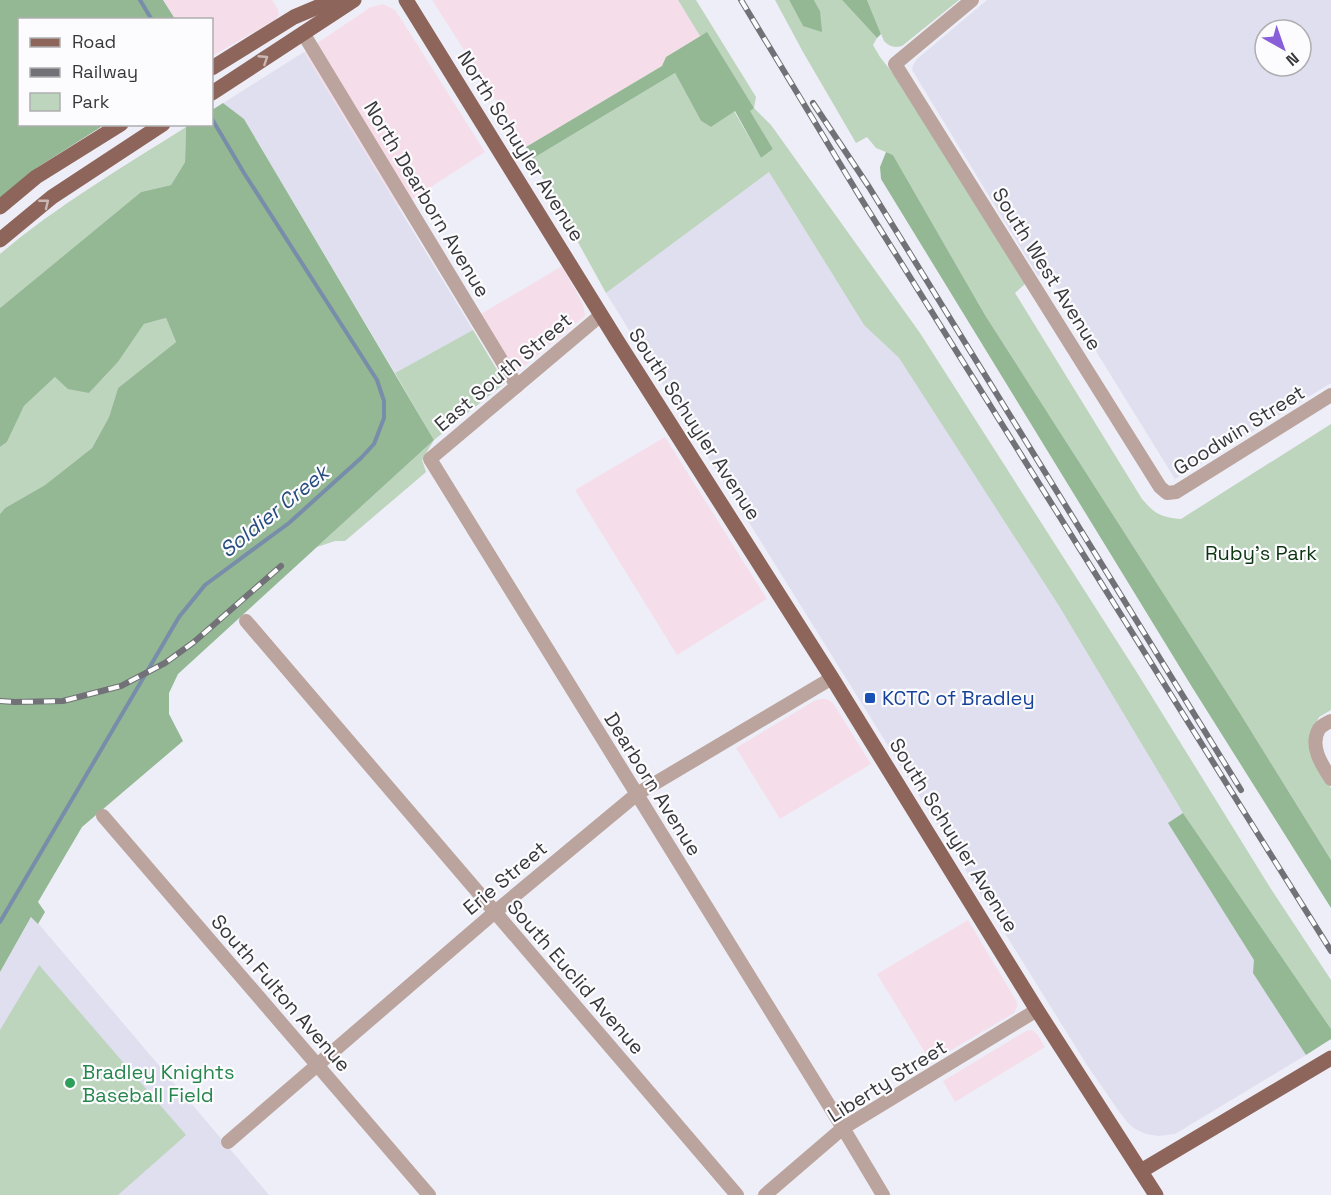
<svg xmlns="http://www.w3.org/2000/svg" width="1331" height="1195" viewBox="0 0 1331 1195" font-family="'Space Grotesk',sans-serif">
	<rect width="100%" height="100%" fill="#eeeef8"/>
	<!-- commercial -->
	<g fill="#f5deea">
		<polygon points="163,0 272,0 278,9 279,15 275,20 212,56 212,20 175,19"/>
		<polygon points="432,0 678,0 700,36 666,57 662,66 526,147"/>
		<polygon points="383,4 395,10 403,22 485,152 409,201 398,206 304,52 371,7"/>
		<polygon points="562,266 583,304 585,316 516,373 479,315"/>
		<polygon points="665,437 767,599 677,655 575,490"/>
		<polygon points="821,699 827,699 833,703 871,764 780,819 736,748 814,701"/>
		<polygon points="968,920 1017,1002 1017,1007 1014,1013 931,1062 877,974"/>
		<polygon points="1032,1030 1037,1034 1045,1047 955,1102 943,1081 1026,1031"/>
	</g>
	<!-- built -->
	<g fill="#dfdff0" fill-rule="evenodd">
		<path d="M987,0H1331V383L1175,479L1047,272L1038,276L912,70L913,65L917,59ZM1265,30H1301V66H1265Z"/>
		<polygon points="304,52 473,330 395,373 244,119 223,103"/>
		<polygon points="769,172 864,325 899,358 1059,606 1183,813 1169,823 1254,960 1254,974 1306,1055 1175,1134 1159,1136 1146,1134 1135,1129 1128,1123 1118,1110 1087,1065 606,293"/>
		<polygon points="32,916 269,1195 0,1195 0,972"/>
	</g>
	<!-- green -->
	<g fill="#bdd4bd">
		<polygon points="678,0 696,0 756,97 754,108 771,125 920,333 1136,671 1271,889 1331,980 1331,1029 1183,813 1059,606 899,358 864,325 769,172 606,293 532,159 675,73 701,121 711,127 734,111 761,158 773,149 749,110 754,108 707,33 700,36"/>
		<path d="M775,0H789L803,26L820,11L814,0H842L877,38L873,45L880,57L902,85L1025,284L1015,293L1142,499C1155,514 1160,517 1181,519L1331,424V710L1319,717L1310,736L1319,770L1331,788V860L1238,710L985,315L893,155L876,148L867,137L856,143L803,52Z"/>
		<path d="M867,0H959L902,46C894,48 890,47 884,41Z"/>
		<path d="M186,127L185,162L171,185L141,192L0,308V254C58,205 123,167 186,127Z"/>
		<polygon points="166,318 176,342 118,388 109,417 92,448 45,485 5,508 0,514 0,447 7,442 24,406 55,377 89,393 118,362 144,324"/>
		<polygon points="473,330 505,383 434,440 422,460 426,472 345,541 335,541 317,547 434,440 395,373"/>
		<polygon points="39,965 186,1135 118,1195 0,1195 0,1030"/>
	</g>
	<!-- forest -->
	<g fill="#93b893">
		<polygon points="0,0 163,0 175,19 20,20 20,124 104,125 38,167 0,199"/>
		<polygon points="789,0 814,0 820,11 822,32 803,26"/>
		<polygon points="842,0 867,0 881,34 877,38"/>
		<polygon points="707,32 754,108 750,111 773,149 761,158 735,111 711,127 701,121 675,73 532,159 526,147 662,66 666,57"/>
		<polygon points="223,103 244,119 434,440 178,674 169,693 169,714 183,741 82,827 38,902 45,912 38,924 31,917 0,972 0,514 5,508 45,485 92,448 109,417 118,388 176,342 166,318 144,324 118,362 89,393 68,389 55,377 24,406 7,442 0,447 0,308 141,192 171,185 185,162 186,127 190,125 212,124 212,110"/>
		<polygon points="886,152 893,155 985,315 1238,710 1331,860 1331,908 1192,687 881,179 880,167"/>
		<polygon points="1183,813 1331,1029 1331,1039 1306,1055 1253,973 1254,960 1168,823"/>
	</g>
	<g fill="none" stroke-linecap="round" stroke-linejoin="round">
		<!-- stream -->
		<g stroke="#788da9" stroke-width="4">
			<polyline points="140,0 152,20"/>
			<polyline points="0,922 179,617 205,585 289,523 361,458 374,444 384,418 384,401 377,380 244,173 212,119"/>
		</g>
		<!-- minor -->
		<g stroke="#bba49d" stroke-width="14">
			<polyline points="972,0 895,64 1160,487 1167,493 1176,492 1331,395"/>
			<polyline points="303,33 517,386"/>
			<polyline points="601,315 430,459 843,1128 883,1195"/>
			<polyline points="246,621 737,1195"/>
			<path d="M1331,721C1327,723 1322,725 1319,729C1309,746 1322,765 1331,779"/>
			<polyline points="103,816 429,1195"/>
			<polyline points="228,1142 495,912 637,794 832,678"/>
			<polyline points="765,1195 843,1128 1037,1010"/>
		</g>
		<!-- major -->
		<g stroke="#8d655a" stroke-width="15">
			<polyline points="406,0 616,339 832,678 1037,1010 1156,1195"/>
			<polyline points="212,68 294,17 334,0"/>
			<polyline points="212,93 354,0"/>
			<polyline points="0,207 36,177 121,124"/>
			<polyline points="0,240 52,197 163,124"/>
			<polyline points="1141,1171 1331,1058"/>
		</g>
		<!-- rail casing -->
		<g stroke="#717177" stroke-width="6">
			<g id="rail">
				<polyline points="741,0 860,197 1331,951"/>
				<polyline points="813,103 869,187 1241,790"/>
				<polyline points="0,701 15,702 63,701 121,686 165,663 194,642 281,566"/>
			</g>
		</g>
		<!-- rail -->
		<use href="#rail" stroke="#fcfcfe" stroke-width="4" stroke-dasharray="11" stroke-linecap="butt"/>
	</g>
	<!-- one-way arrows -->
	<defs><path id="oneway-chevron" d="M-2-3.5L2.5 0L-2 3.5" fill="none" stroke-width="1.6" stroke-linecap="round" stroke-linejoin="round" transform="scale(1.5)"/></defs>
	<g stroke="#cab8b4">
		<use href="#oneway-chevron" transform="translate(264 59) rotate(-33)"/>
		<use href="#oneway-chevron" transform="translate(45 203) rotate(-39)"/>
	</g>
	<!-- markers -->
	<rect fill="#1a4fb4" stroke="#fcfcfe" stroke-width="2" x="864" y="692" width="12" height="12" rx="3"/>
	<circle fill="#2e9e5b" stroke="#fcfcfe" stroke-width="2" cx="70" cy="1083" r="6"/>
	<g text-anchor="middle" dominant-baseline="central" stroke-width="4.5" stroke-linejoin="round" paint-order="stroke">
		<!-- street labels -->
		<g font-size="20" fill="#38383c" stroke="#fcfcfe">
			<text transform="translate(521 146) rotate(58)">North Schuyler Avenue</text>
			<text transform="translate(427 199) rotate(59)">North Dearborn Avenue</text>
			<text transform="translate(1047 269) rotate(58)">South West Avenue</text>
			<text transform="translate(503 372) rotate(-40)">East South Street</text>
			<text transform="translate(695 424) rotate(57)">South Schuyler Avenue</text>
			<text transform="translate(1239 430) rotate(-32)">Goodwin Street</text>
			<text transform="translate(653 784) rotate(58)">Dearborn Avenue</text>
			<text transform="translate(954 835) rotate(58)">South Schuyler Avenue</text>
			<text transform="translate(505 878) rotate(-40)">Erie Street</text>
			<text transform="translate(576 977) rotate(49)">South Euclid Avenue</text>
			<text transform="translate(281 993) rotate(49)">South Fulton Avenue</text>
			<text transform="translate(887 1081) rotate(-32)">Liberty Street</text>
		</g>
		<!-- park labels -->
		<g font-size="20" fill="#0b3410" stroke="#fcfcfe">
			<text x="1261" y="553">Ruby's Park</text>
		</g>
		<!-- transit labels -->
		<g font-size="20" fill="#164399" stroke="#fcfcfe" text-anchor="start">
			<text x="882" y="698">KCTC of Bradley</text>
		</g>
		<!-- leisure labels -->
		<g font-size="20" fill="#27864d" stroke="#fcfcfe" text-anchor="start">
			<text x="82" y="1072">Bradley Knights<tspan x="82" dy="23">Baseball Field</tspan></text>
		</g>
		<!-- water labels -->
		<g font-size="21" font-style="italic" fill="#264c7e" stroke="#fcfcfe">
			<text transform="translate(274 511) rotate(-39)">Soldier Creek</text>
		</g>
	</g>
	<!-- legend -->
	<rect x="18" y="18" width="195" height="108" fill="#fcfcfe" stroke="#aeaeb0" stroke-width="1.5"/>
	<rect x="30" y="38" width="30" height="9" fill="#8d655a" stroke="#aeaeb0" stroke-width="1.5"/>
	<text x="72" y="48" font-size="18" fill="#38383c">Road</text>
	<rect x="30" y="68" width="30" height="9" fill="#717177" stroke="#aeaeb0" stroke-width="1.5"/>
	<text x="72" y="78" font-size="18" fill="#38383c">Railway</text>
	<rect x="30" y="93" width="30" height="18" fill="#bdd4bd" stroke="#aeaeb0" stroke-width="1.5"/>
	<text x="72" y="108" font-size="18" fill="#38383c">Park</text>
	<!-- north arrow -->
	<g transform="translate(1283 48) rotate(140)"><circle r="28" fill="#fcfcfe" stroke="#aeaeb0" stroke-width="1.5"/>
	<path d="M0-4.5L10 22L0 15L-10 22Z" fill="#885fd9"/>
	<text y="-9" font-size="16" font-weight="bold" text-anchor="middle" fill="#38383c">N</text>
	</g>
</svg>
